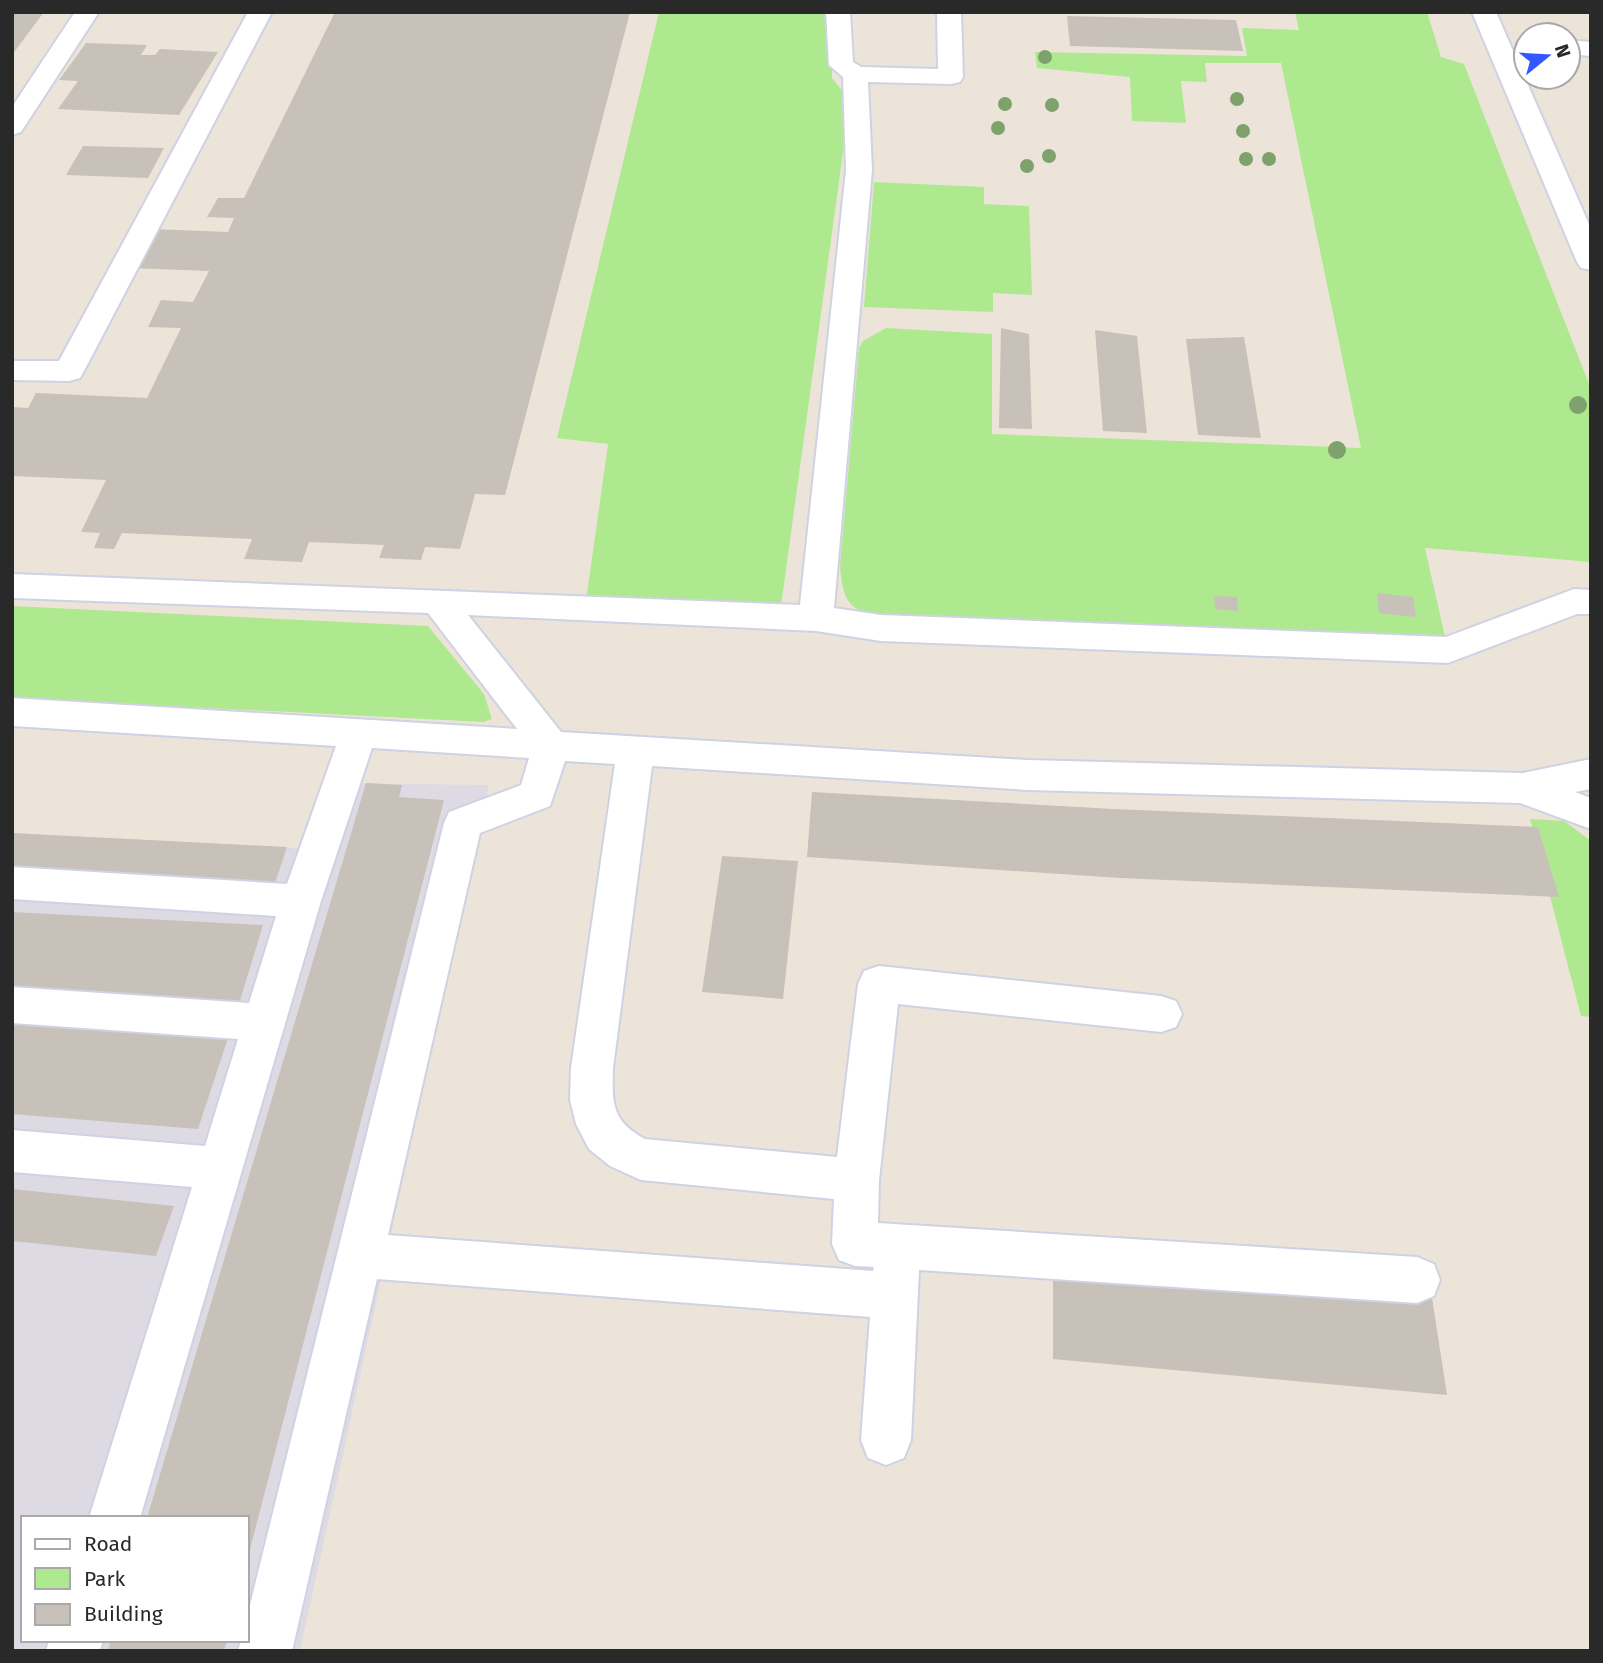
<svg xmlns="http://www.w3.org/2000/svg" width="1603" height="1663" viewBox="0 0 1603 1663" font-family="'Fira Sans',sans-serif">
	<rect width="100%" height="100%" fill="#ede4d9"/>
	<!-- industrial -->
	<path fill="#dddae4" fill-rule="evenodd" d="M335,783L489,785L300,1651H12V833L311,849ZM23,1518H247V1640H23Z"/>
	<!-- green -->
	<g fill="#aee990">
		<polygon points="659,12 832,12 832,78 850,101 781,606 586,601 608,444 557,438"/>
		<path d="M1295,12H1427L1441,57L1464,64L1591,389V562L1425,548L1445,637L881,619C847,609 843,600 840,566L859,348L863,341L886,328L992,334V434L1361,448L1281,63H1205L1207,82L1181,81L1186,123L1132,121L1130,77L1037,68L1035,52L1247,56L1242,28L1299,30Z"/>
		<polygon points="874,182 984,187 984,204 1029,206 1032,295 993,293 993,312 864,307"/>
		<polygon points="12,606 428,626 484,694 492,719 484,722 12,698"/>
		<polygon points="1530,819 1564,821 1591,841 1591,1017 1581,1016"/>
	</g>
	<!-- building -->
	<g fill="#c8c1b9">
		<polygon points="12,12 44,12 12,55"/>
		<polygon points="335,12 630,12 505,495 475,494 460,549 425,547 421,560 379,558 384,545 309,542 302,562 244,559 252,539 122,533 114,549 94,548 100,533 81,532 106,480 12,476 12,407 28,408 36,393 147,398 181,328 148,327 161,300 193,302 209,271 131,268 152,229 228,232 234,218 207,217 218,198 244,198"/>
		<polygon points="1067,16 1236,20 1243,51 1070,46"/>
		<polygon points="86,43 147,45 141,55 155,55 160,49 218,52 179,115 58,109 78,81 59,80"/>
		<polygon points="83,146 164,148 148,178 66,175"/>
		<polygon points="1001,328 1029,334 1032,429 999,428"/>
		<polygon points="1095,330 1137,336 1147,433 1103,431"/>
		<polygon points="1244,337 1261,438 1198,435 1186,339"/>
		<polygon points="1377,593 1413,597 1416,617 1379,613"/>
		<polygon points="1214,596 1237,597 1238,611 1215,609"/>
		<polygon points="366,783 402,785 399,797 444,800 247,1561 247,1518 147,1518"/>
		<polygon points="812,792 1114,809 1538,827 1559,897 1120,878 807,857"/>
		<polygon points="12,833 287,847 275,883 12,869"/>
		<polygon points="722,856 798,861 783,999 702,992"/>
		<polygon points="12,912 263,925 239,1004 12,992"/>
		<polygon points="12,1022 228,1038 198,1129 12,1114"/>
		<polygon points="12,1189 174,1206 156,1256 12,1241"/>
		<polygon points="1053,1271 1431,1291 1447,1395 1053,1359"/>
		<polygon points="111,1640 227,1640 224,1651 108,1651"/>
	</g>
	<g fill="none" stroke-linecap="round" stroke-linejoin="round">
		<!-- minor casing -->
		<g stroke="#ced2e3" stroke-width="4">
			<g id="minor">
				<polygon points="75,12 99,12 21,132 12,135 12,107"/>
				<polygon points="248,12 272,12 84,371 80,378 69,381 12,380 12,361 59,361"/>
				<path d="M826,12H850L853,62L861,67L938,69L937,12H961L963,77L960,82L951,84L868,82L872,170L834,608L881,615L1446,637L1574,589L1591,590V614H1577L1448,663L881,641L816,631L468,615L561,732L1028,760L1523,773L1591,759V789L1575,792L1591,798V829L1520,803L1028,790L652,766L613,1068C612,1102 611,1121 645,1139L837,1157L858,984L864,971L879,966L1161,996L1176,1001L1182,1014L1176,1027L1161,1032L898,1004L879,1180L878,1223L1417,1257L1434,1264L1440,1280L1434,1296L1417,1303L919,1270L911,1440L904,1458L886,1465L868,1458L861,1440L870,1317L377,1279L292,1651H238L241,1640H247V1617L444,823L449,812L521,785L529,758L372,748L321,901L140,1518H89L192,1187L12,1172V1130L205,1146L238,1039L12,1023V987L249,1003L276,916L12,899V867L287,884L336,746L12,726V698L517,729L428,613L12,598V574L800,605L846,170L843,77L829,65ZM565,761L615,764L571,1068L570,1100L576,1124L589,1149L610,1166L641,1180L834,1199L832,1244L839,1260L855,1266L874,1267L873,1271L388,1235L480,833L550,806Z"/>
				<polygon points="1472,12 1496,12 1591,229 1591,270 1581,268 1577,262"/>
				<polygon points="1568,40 1591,42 1591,56 1568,54"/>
				<polygon points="49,1640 103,1640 100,1651 46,1651"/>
			</g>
		</g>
		<!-- minor -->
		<use href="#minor" fill="#fff" fill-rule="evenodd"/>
	</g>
	<!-- trees -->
	<g fill="#7fa16c">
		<circle cx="1045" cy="57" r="7"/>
		<circle cx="1237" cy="99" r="7"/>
		<circle cx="1005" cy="104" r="7"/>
		<circle cx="1052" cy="105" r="7"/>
		<circle cx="998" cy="128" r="7"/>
		<circle cx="1243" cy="131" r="7"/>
		<circle cx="1049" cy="156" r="7"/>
		<circle cx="1246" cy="159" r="7"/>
		<circle cx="1269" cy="159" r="7"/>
		<circle cx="1027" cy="166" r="7"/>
		<circle cx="1578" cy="405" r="9"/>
		<circle cx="1337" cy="450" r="9"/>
	</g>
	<!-- border -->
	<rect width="1603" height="1663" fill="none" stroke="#292929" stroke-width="28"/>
	<!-- legend -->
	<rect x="21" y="1516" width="228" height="126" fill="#ffffff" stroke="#a9a9a9" stroke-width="2"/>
	<rect x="35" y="1539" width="35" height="10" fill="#ffffff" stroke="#a9a9a9" stroke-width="2"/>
	<text x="84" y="1551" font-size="21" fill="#292929">Road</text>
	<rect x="35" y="1568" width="35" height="21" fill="#aee990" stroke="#a9a9a9" stroke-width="2"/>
	<text x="84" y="1586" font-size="21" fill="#292929">Park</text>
	<rect x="35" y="1604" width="35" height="21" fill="#c8c1b9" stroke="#a9a9a9" stroke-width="2"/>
	<text x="84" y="1621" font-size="21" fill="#292929">Building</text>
	<!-- north arrow -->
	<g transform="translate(1547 56) rotate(72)"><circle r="33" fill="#ffffff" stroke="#a9a9a9" stroke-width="2"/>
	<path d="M0-5L12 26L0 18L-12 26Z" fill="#3358ff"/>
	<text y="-10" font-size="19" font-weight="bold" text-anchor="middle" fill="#292929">N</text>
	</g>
</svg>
